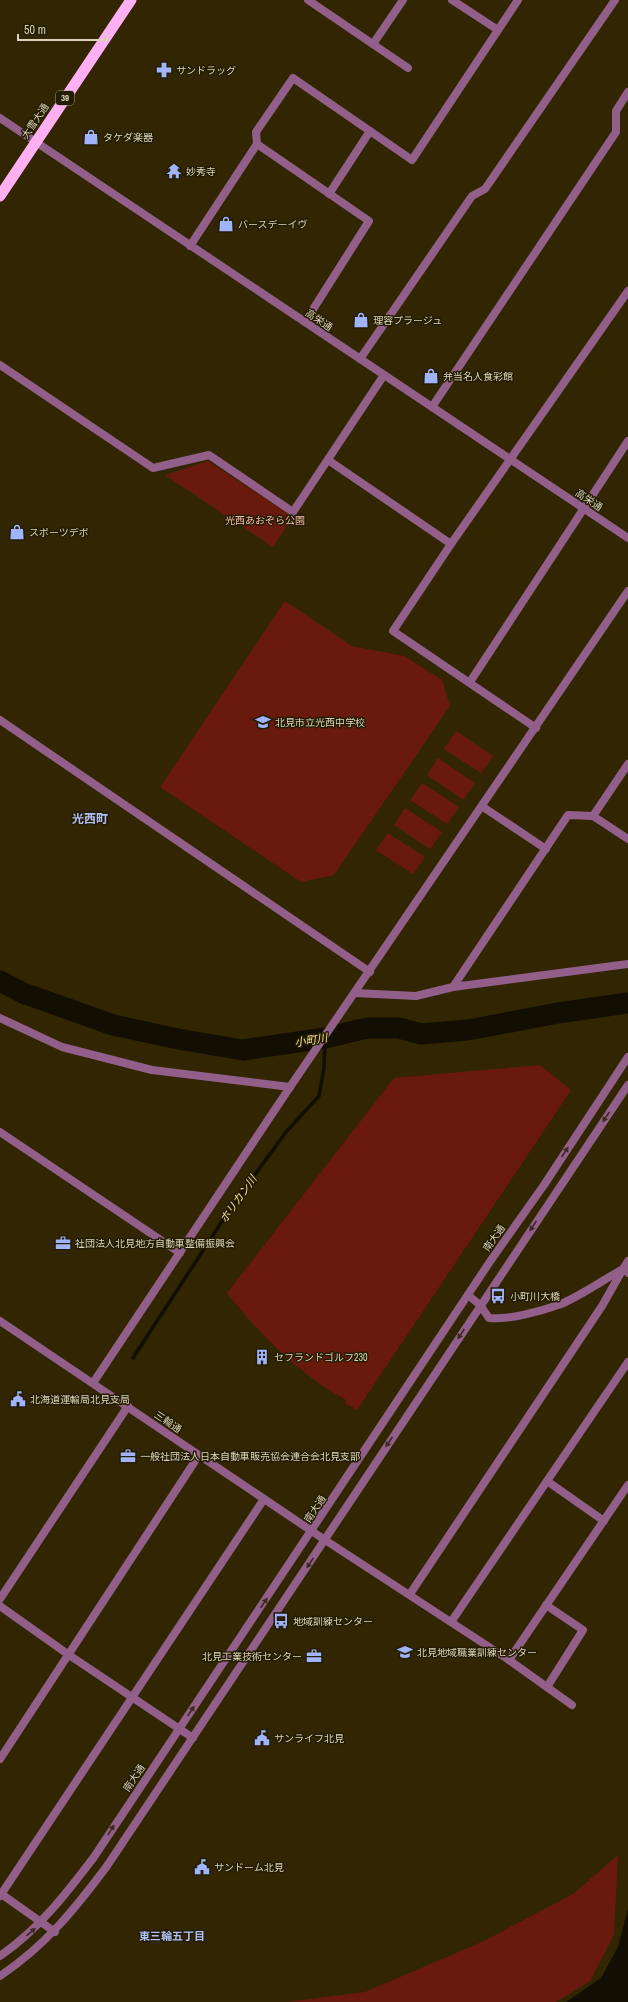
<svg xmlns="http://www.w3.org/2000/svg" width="628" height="2002" viewBox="0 0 628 2002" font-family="'Archivo Narrow','Noto Sans JP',sans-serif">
	<rect width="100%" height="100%" fill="#312601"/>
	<!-- green -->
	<g fill="#691a0c">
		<polygon points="208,461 293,517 273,547 165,475"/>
		<polygon points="285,601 352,646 404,656 442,680 450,706 334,875 301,882 160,787"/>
		<polygon points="456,731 493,756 481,773 444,749"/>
		<polygon points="438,758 475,783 463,800 427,775"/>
		<polygon points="422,783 459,807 447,824 410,800"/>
		<polygon points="405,808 442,832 430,849 394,825"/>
		<polygon points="388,833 425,857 413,874 376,850"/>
		<path d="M540,1065L571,1090L357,1410L345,1403L346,1400C298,1373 261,1336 227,1293L394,1078Z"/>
		<polygon points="618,1855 614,1935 590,1981 556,2002 286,2002 365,1992 484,1941 573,1894"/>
	</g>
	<!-- water -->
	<polygon fill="#120e02" points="628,1909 628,2002 566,2002 601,1978 618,1947"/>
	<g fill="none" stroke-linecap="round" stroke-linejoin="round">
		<!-- stream -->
		<polyline stroke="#120e02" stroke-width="3.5" points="133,1358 230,1209 286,1132 319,1096 324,1068 325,1039"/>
		<!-- river -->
		<polyline stroke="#120e02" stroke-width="21" points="0,981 23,993 113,1025 178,1039 243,1050 325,1038 367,1028 399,1028 421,1034 468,1030 558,1013 628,1003"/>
		<!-- minor -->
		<g stroke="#925f8a" stroke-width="8">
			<polyline points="308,0 408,68"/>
			<polyline points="452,0 498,30"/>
			<polyline points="373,44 403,0"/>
			<polyline points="257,144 369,221 305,322"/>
			<polyline points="329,194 370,131"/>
			<polyline points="190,246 257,144 256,132 293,78 412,160 518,0"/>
			<polyline points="360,359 472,196 485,189 615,0"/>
			<polyline points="0,365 153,468 209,455 293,512 384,375"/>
			<polyline points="432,407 616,132 616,111 628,92"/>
			<polyline points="328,460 451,544"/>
			<polyline points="470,682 628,441"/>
			<polyline points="0,720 370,972"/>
			<polyline points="536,728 393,631 451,544 628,291"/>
			<polyline points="628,764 593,816 628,839"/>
			<polyline points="483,807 546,849"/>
			<polyline points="453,987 628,964"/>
			<polyline points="355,993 416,996 453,987 568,815 593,816"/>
			<polyline points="0,1018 62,1047 152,1070 290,1087"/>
			<polyline points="0,1132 180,1253"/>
			<path d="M468,1295L480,1305L489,1318C509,1320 542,1311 561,1304C582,1295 603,1280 623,1269L628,1261"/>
			<polyline points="93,1383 290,1087 628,591"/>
			<polyline points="547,1481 604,1521"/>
			<polyline points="325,1540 509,1660 572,1705"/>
			<polyline points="410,1594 602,1306 623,1269 628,1273"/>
			<polyline points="0,1599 128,1406"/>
			<polyline points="546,1605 583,1630 547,1687"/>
			<polyline points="0,1606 69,1655 193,1738"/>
			<polyline points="451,1622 628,1362"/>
			<polyline points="509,1660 628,1485"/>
			<polyline points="0,1759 199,1455"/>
			<polyline points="0,1893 55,1932"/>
			<polyline points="0,1896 264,1499"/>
		</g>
		<!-- tertiary -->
		<g stroke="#925f8a" stroke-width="8">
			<polyline points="0,118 628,538"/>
			<polyline points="0,1321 325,1540"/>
			<path d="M0,1956C39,1929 66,1894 94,1857L491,1260L544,1185L628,1057"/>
			<path d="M0,1976C46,1945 74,1910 107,1866L628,1085"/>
		</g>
		<!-- trunk -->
		<polyline stroke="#feb0f2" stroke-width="11" points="0,196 131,0"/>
	</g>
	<!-- one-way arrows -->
	<defs><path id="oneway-solid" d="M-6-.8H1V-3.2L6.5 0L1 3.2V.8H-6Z"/></defs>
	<g fill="#3a2a1f">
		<use href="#oneway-solid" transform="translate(606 1117) rotate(124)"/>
		<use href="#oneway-solid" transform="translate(565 1152) rotate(-57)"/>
		<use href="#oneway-solid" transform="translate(533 1226) rotate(124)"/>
		<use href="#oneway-solid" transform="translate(461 1334) rotate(124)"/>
		<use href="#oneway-solid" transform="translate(389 1442) rotate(124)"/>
		<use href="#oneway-solid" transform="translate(310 1563) rotate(124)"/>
		<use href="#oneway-solid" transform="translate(264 1603) rotate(-56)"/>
		<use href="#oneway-solid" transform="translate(191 1711) rotate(-56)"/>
		<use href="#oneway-solid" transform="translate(111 1830) rotate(-58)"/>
		<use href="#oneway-solid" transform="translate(31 1932) rotate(-41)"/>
	</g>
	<!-- icons -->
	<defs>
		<g id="pharmacy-bare" transform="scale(1.2)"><path d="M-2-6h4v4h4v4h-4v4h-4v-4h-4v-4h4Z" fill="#a0b3fd" stroke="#241d04" stroke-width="2.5" paint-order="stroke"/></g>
		<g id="shop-bare" transform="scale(1.2)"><path d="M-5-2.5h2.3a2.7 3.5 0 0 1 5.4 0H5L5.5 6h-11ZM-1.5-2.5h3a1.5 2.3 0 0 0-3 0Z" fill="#a0b3fd" stroke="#241d04" stroke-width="2.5" paint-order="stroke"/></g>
		<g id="temple-bare" transform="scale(1.2)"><path d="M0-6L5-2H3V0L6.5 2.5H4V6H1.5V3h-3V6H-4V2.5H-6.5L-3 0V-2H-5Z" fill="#a0b3fd" stroke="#241d04" stroke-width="2.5" paint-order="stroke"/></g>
		<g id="school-bare" transform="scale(1.2)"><path d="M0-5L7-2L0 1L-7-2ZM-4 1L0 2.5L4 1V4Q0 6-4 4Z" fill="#a0b3fd" stroke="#241d04" stroke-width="2.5" paint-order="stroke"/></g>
		<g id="office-bare" transform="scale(1.2)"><path d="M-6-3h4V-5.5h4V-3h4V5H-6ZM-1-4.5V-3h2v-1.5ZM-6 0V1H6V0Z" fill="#a0b3fd" stroke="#241d04" stroke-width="2.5" paint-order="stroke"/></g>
		<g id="bus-bare" transform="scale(1.2)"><path d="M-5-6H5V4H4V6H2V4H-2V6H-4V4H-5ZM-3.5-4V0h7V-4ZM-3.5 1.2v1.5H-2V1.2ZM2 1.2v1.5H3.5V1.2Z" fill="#a0b3fd" stroke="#241d04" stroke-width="2.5" paint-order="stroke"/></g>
		<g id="building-bare" transform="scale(1.2)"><path d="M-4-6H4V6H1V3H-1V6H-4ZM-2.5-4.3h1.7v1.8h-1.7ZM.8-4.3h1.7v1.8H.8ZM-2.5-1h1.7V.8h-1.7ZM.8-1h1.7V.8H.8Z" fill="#a0b3fd" stroke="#241d04" stroke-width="2.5" paint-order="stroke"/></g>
		<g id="civic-bare" transform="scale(1.2)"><path d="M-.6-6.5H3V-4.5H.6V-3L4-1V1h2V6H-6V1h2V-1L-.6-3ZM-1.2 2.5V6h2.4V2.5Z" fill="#a0b3fd" stroke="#241d04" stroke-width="2.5" paint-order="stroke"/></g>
		<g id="university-bare" transform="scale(1.2)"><path d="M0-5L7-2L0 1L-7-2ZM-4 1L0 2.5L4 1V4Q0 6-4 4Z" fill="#a0b3fd" stroke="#241d04" stroke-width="2.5" paint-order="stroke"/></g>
	</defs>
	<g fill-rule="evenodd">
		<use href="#pharmacy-bare" x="164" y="70"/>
		<use href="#shop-bare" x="91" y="137"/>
		<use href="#temple-bare" x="174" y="171"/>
		<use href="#shop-bare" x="226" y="224"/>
		<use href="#shop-bare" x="361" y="320"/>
		<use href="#shop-bare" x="431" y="376"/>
		<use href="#shop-bare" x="17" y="532"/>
		<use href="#school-bare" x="263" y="722"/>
		<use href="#office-bare" x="63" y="1243"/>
		<use href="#bus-bare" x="498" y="1296"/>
		<use href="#building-bare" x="262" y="1357"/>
		<use href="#civic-bare" x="18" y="1399"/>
		<use href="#office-bare" x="128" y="1456"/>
		<use href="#bus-bare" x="281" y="1621"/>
		<use href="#university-bare" x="405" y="1652"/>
		<use href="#office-bare" x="314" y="1656"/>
		<use href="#civic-bare" x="262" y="1738"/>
		<use href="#civic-bare" x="202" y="1867"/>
	</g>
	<g text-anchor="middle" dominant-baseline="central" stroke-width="3" stroke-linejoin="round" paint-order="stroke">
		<!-- shield labels -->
		<rect fill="#241d04" stroke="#a39c83" stroke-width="1" x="56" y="91" width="18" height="14" rx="3"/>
		<g font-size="9" font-weight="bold" fill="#dad3ba">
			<text x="65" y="98">39</text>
		</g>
		<!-- poi labels -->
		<g font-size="10" fill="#dad3ba" stroke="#241d04" text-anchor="start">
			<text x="176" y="70">サンドラッグ</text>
			<text x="103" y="137">タケダ楽器</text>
			<text x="186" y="171">妙秀寺</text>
			<text x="238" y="224">バースデーイヴ</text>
			<text x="373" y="320">理容プラージュ</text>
			<text x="443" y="376">弁当名人食彩館</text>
			<text x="29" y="532">スポーツデポ</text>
			<text x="275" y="722">北見市立光西中学校</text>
			<text x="75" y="1243">社団法人北見地方自動車整備振興会</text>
			<text x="510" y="1296">小町川大橋</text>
			<text x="274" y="1357">セフランドゴルフ230</text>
			<text x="30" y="1399">北海道運輸局北見支局</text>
			<text x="140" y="1456">一般社団法人日本自動車販売協会連合会北見支部</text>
			<text x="293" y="1621">地域訓練センター</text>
			<text x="417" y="1652">北見地域職業訓練センター</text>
			<text x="302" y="1656" text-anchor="end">北見工業技術センター</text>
			<text x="274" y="1738">サンライフ北見</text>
			<text x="214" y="1867">サンドーム北見</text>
		</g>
		<!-- street labels -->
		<g font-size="10" fill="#dad3ba" stroke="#241d04">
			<text transform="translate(35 121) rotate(-56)">大雪大通</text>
			<text transform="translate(319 320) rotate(34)">高栄通</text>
			<text transform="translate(589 500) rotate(34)">高栄通</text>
			<text transform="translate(494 1238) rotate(-55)">南大通</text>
			<text transform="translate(168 1422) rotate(34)">三輪通</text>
			<text transform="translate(315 1509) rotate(-56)">南大通</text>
			<text transform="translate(134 1778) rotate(-56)">南大通</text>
		</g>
		<!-- park labels -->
		<g font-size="10" fill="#f3bbaf" stroke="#241d04">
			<text x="265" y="520">光西あおぞら公園</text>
		</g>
		<!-- water labels -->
		<g font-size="11" font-style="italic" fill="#f9e194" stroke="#241d04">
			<text transform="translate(311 1040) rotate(-9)">小町川</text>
			<text transform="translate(238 1199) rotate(-55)">ホリカン川</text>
		</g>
		<!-- neighbourhood labels -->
		<g font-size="11" font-weight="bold" fill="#afbef5" stroke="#241d04">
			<text x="172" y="1936">東三輪五丁目</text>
		</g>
		<!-- quarter labels -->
		<g font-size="12" font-weight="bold" fill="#afbef5" stroke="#241d04">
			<text x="90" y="819">光西町</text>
		</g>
	</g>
	<!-- scale -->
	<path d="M18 34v6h89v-6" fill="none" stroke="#dad3ba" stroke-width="2"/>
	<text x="24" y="34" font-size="12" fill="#dad3ba" stroke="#241d04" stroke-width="3" paint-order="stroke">50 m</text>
</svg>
